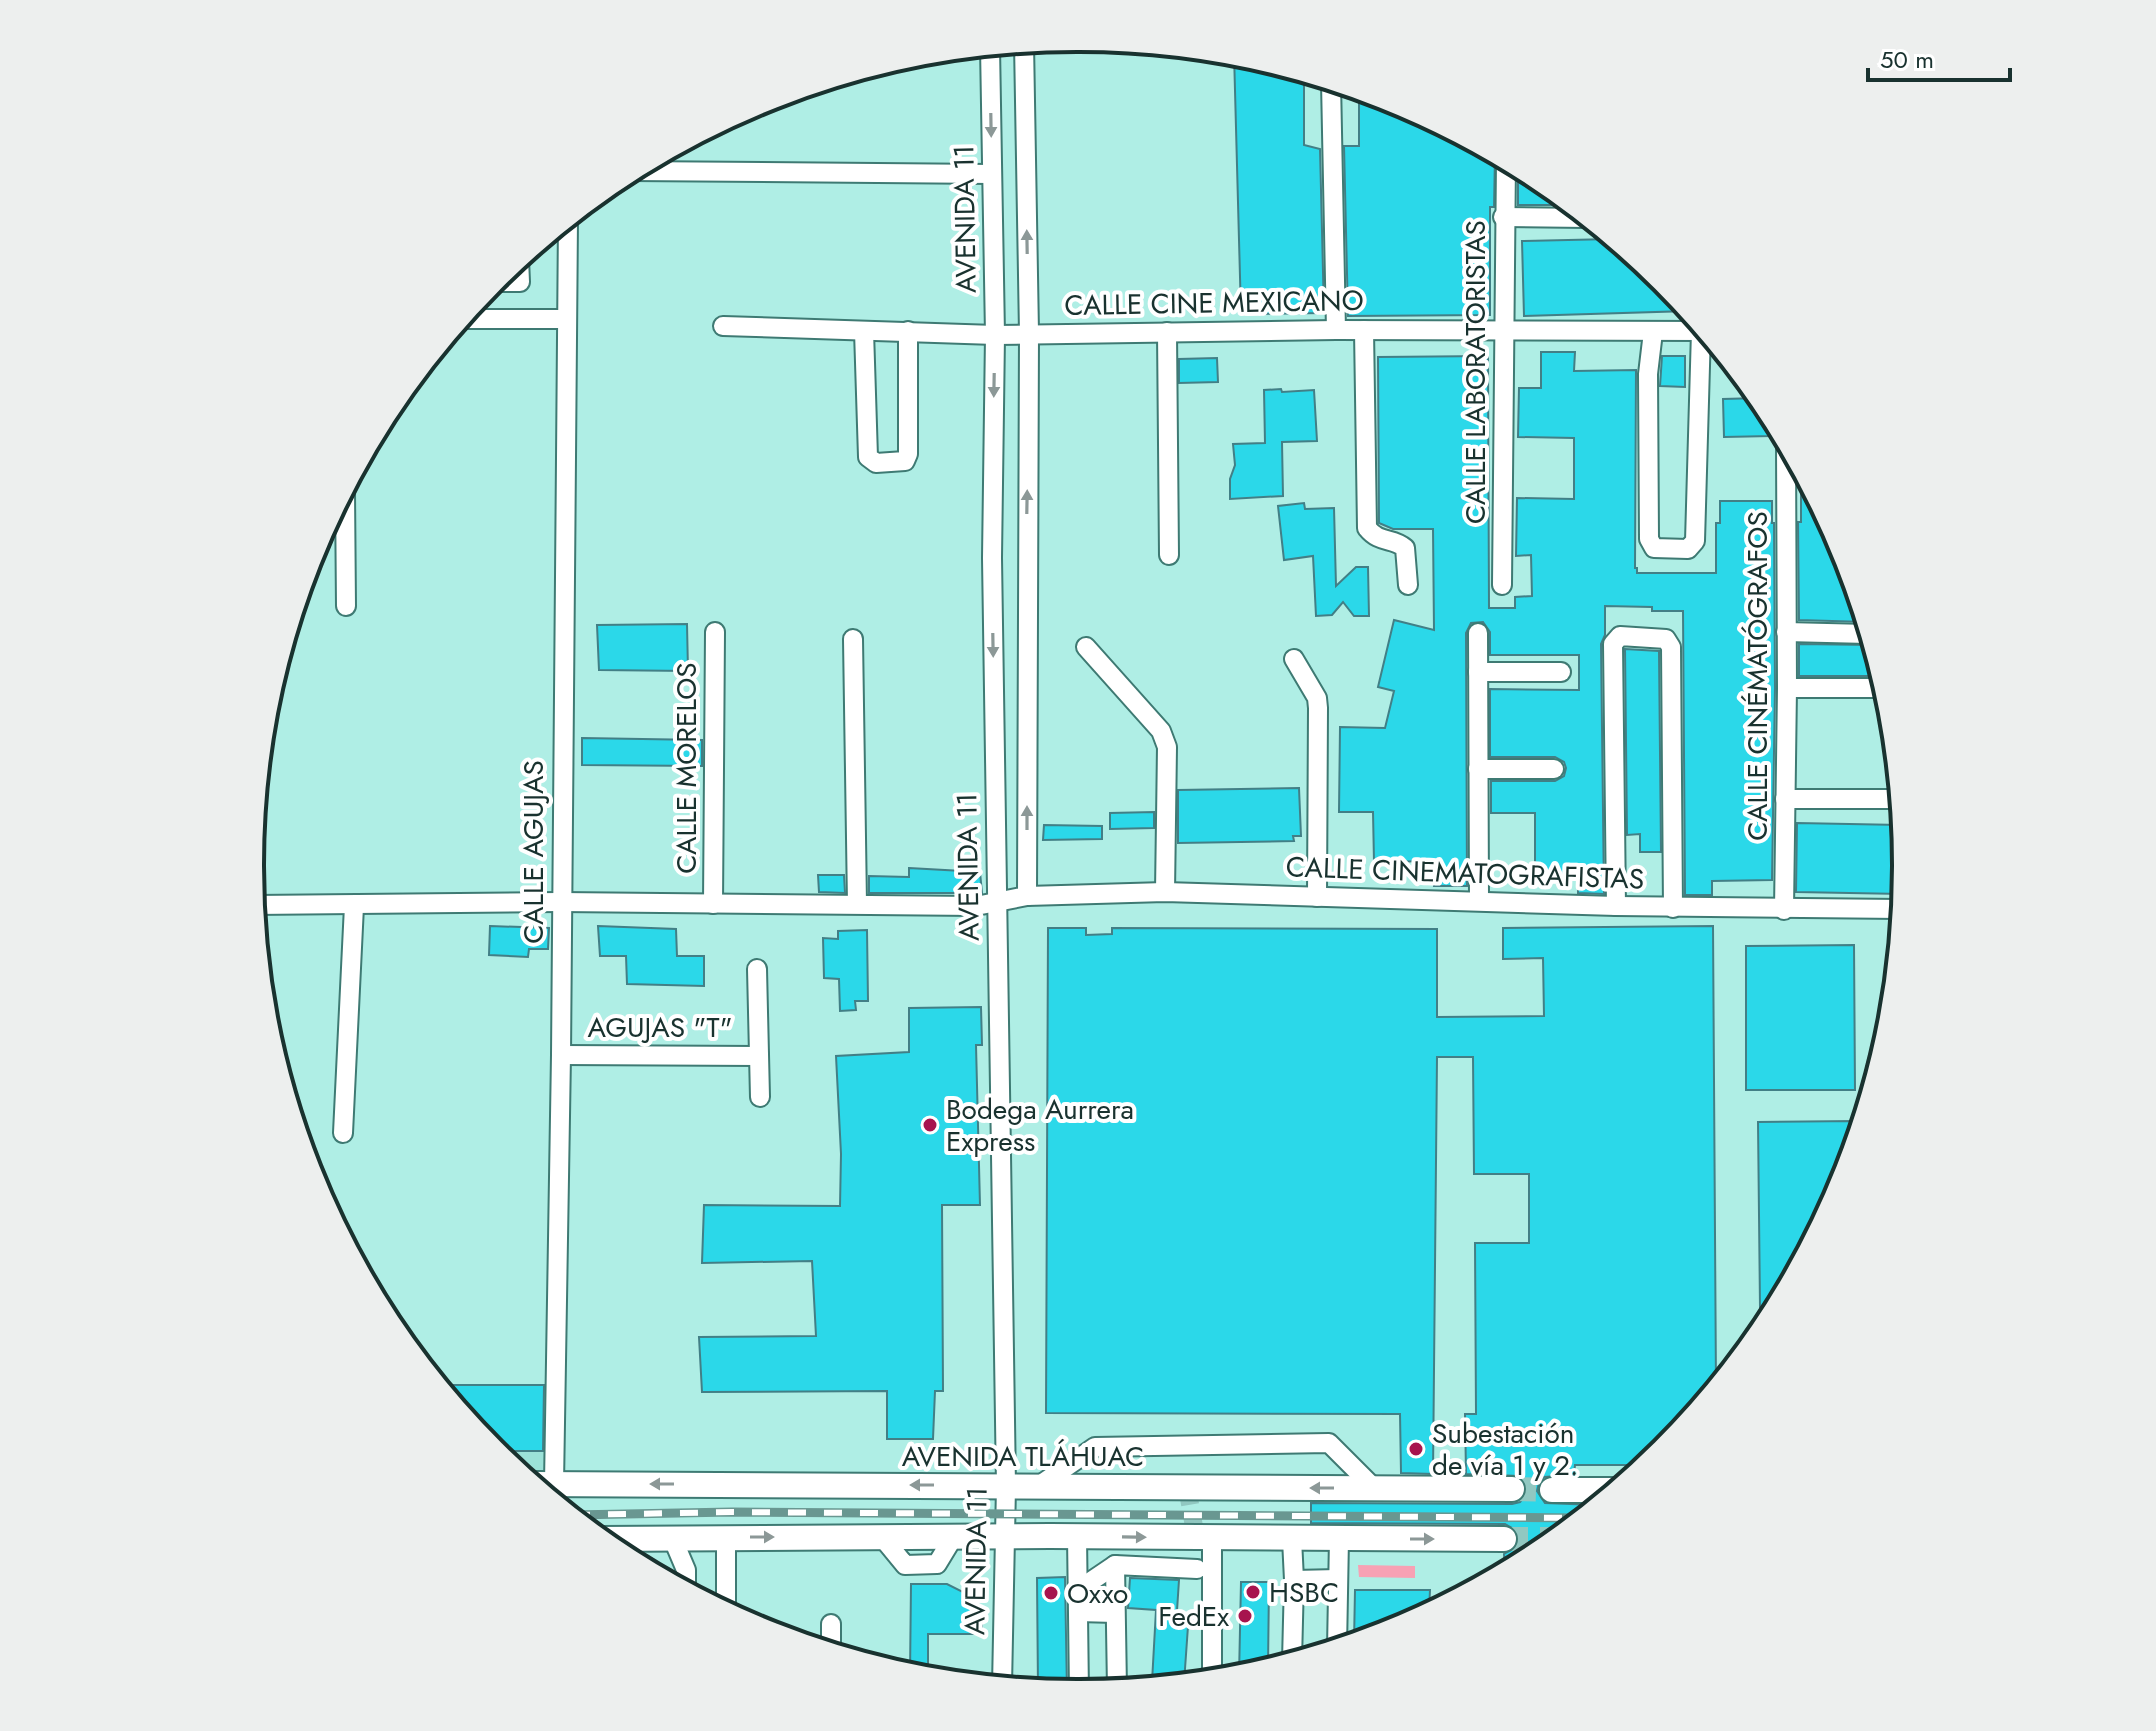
<svg xmlns="http://www.w3.org/2000/svg" width="2156" height="1731" viewBox="0 0 2156 1731" font-family="Jost,sans-serif">
	<rect width="100%" height="100%" fill="#afeee5"/>
	<!-- built -->
	<polygon fill="#9be2d8" points="439,1385 547,1385 545,1475 523,1475 493,1450"/>
	<!-- green -->
	<polygon fill="#f7a1b4" points="1358,1565 1415,1566 1415,1578 1359,1577"/>
	<!-- building -->
	<g fill="#2bd8e9" stroke="#427f86" stroke-width="2">
		<polygon points="1234,53 1304,73 1304,145 1320,149 1324,313 1241,314"/>
		<polygon points="1359,90 1395,101 1495,155 1494,207 1490,207 1490,315 1348,316 1344,146 1359,146"/>
		<polygon points="1518,167 1538,178 1571,205 1518,205"/>
		<polygon points="1612,239 1663,281 1688,311 1524,316 1522,241"/>
		<polygon points="1541,352 1575,352 1574,371 1636,370 1635,568 1637,568 1637,573 1716,573 1716,523 1720,523 1720,501 1772,501 1772,523 1774,523 1775,688 1772,880 1712,881 1712,895 1685,895 1683,611 1652,611 1652,607 1605,606 1605,635 1601,644 1604,894 1578,893 1578,880 1535,880 1535,813 1491,813 1491,781 1555,781 1564,776 1566,768 1564,762 1555,757 1490,757 1490,689 1579,690 1579,655 1490,655 1490,632 1483,622 1471,623 1466,633 1467,886 1434,886 1435,861 1374,862 1373,812 1339,812 1340,727 1385,728 1394,691 1378,687 1394,620 1434,630 1433,529 1393,529 1379,523 1378,357 1488,356 1489,608 1515,608 1515,597 1532,596 1531,555 1516,556 1517,498 1574,499 1574,438 1518,437 1519,388 1541,388"/>
		<polygon points="1662,356 1685,356 1685,387 1660,386"/>
		<polygon points="1217,358 1218,382 1179,383 1179,359"/>
		<polygon points="1281,389 1282,392 1314,390 1317,441 1282,442 1283,496 1230,499 1230,479 1235,465 1233,444 1265,443 1264,390"/>
		<polygon points="1760,398 1770,414 1771,436 1724,437 1723,399"/>
		<polygon points="1801,472 1843,549 1865,622 1799,620 1798,522 1801,522"/>
		<polygon points="1304,503 1305,509 1334,508 1336,586 1356,567 1368,567 1369,616 1354,616 1343,602 1332,615 1316,616 1313,556 1284,560 1278,506"/>
		<polygon points="687,624 688,671 599,670 597,625"/>
		<polygon points="1799,644 1872,645 1881,676 1799,676"/>
		<polygon points="1625,649 1659,651 1661,852 1640,852 1640,834 1627,835"/>
		<polygon points="582,738 702,740 702,766 582,765"/>
		<polygon points="1299,788 1301,836 1293,836 1294,841 1178,843 1178,790"/>
		<polygon points="1154,812 1154,828 1110,829 1110,813"/>
		<polygon points="1797,823 1901,825 1906,866 1903,894 1796,892"/>
		<polygon points="1044,825 1102,826 1102,839 1043,840"/>
		<polygon points="909,868 980,872 982,893 869,893 869,876 909,877"/>
		<polygon points="818,875 844,875 845,893 819,892"/>
		<polygon points="490,926 549,928 548,949 529,949 528,957 489,955"/>
		<polygon points="598,926 676,929 677,956 704,956 704,986 627,984 626,956 600,956"/>
		<polygon points="1713,926 1716,1387 1663,1451 1646,1465 1575,1465 1574,1475 1544,1477 1539,1483 1537,1491 1545,1503 1597,1505 1537,1554 1505,1571 1504,1554 1516,1547 1519,1538 1517,1531 1505,1524 1311,1523 1311,1503 1512,1504 1520,1502 1525,1496 1525,1482 1519,1476 1466,1474 1465,1414 1476,1414 1475,1243 1529,1243 1529,1174 1474,1174 1473,1057 1437,1057 1433,1474 1401,1473 1400,1414 1046,1413 1048,928 1086,928 1086,935 1112,934 1112,928 1437,929 1437,1017 1544,1016 1543,958 1503,959 1503,928"/>
		<polygon points="867,930 868,1001 855,1001 856,1010 840,1011 839,979 824,978 823,938 838,939 838,931"/>
		<polygon points="1854,945 1855,1090 1746,1090 1746,946"/>
		<polygon points="981,1007 982,1045 976,1045 980,1205 942,1205 943,1391 935,1391 933,1439 887,1439 887,1391 702,1392 699,1337 816,1336 812,1261 702,1263 704,1205 840,1206 841,1154 836,1056 909,1052 909,1008"/>
		<polygon points="1856,1121 1856,1137 1842,1183 1776,1307 1760,1307 1758,1122"/>
		<polygon points="439,1385 544,1385 543,1451 493,1451"/>
		<polygon points="1065,1577 1067,1692 1038,1689 1037,1578"/>
		<polygon points="1130,1578 1179,1580 1176,1626 1188,1626 1184,1683 1152,1682 1156,1610 1128,1608"/>
		<polygon points="1241,1582 1269,1582 1268,1668 1239,1677"/>
		<polygon points="911,1584 947,1584 963,1592 976,1605 982,1624 982,1634 928,1634 928,1678 910,1675"/>
		<polygon points="1355,1590 1430,1590 1429,1611 1394,1630 1354,1642"/>
	</g>
	<g fill="none" stroke-linecap="round" stroke-linejoin="round">
		<!-- minor-tunnel -->
		<polyline stroke="#91c8c1" stroke-width="18" stroke-dasharray="18 9" stroke-linecap="butt" points="1187,1487 1196,1538"/>
		<!-- major-tunnel -->
		<g stroke="#91c8c1" stroke-width="24" stroke-dasharray="24 12" stroke-linecap="butt">
			<polyline points="1512,1489 1552,1490"/>
			<polyline points="1504,1539 1555,1539"/>
		</g>
		<!-- minor casing -->
		<g stroke="#3e7a73" stroke-width="22">
			<g id="minor">
				<polyline points="1024,43 1029,333 1027,896"/>
				<polyline points="990,47 995,335 992,558 1006,1486 1002,1686"/>
				<polyline points="1331,82 1336,330"/>
				<polyline points="630,171 992,174"/>
				<polyline points="1503,217 1587,218"/>
				<polyline points="492,282 520,282 519,259"/>
				<polyline points="461,319 566,319"/>
				<polyline points="723,326 995,335 1336,330 1705,331"/>
				<path d="M1364,330L1367,528C1380,544 1392,537 1405,548L1408,585"/>
				<polyline points="864,331 868,457 876,463 905,461 908,454 908,331"/>
				<polyline points="1167,332 1169,555"/>
				<polyline points="1653,332 1648,374 1649,539 1654,548 1688,549 1695,541 1701,331"/>
				<polyline points="345,491 346,606"/>
				<polyline points="1502,585 1506,160"/>
				<polyline points="1786,632 1868,634"/>
				<polyline points="1478,633 1479,900"/>
				<polyline points="853,639 857,904"/>
				<polyline points="1086,647 1161,731 1167,747 1165,892"/>
				<polyline points="1294,659 1317,698 1318,708 1317,897"/>
				<polyline points="1478,672 1561,672"/>
				<polyline points="1787,688 1885,688"/>
				<polyline points="1478,769 1554,769"/>
				<polyline points="1785,799 1899,799"/>
				<polyline points="713,904 715,632"/>
				<polyline points="254,905 560,902 976,906 1027,896 1165,892 1616,906 1901,909"/>
				<polyline points="1616,906 1613,644 1620,636 1666,639 1671,647 1673,908"/>
				<polyline points="1784,910 1787,688 1786,443"/>
				<polyline points="757,969 760,1097"/>
				<polyline points="561,1055 759,1056"/>
				<polyline points="343,1133 354,906"/>
				<polyline points="554,1484 561,1055 568,219"/>
				<polyline points="1040,1485 1095,1447 1329,1443 1374,1488"/>
				<polyline points="1077,1536 1079,1693"/>
				<polyline points="672,1537 686,1570 686,1590"/>
				<polyline points="882,1537 905,1565 937,1564 954,1536"/>
				<polyline points="1294,1580 1338,1579"/>
				<polyline points="1078,1590 1115,1565"/>
				<polyline points="726,1611 726,1537"/>
				<polyline points="1078,1612 1115,1613"/>
				<polyline points="1337,1648 1339,1538"/>
				<polyline points="831,1651 831,1624"/>
				<polyline points="1292,1661 1294,1580 1292,1539"/>
				<polyline points="1212,1680 1212,1538"/>
				<polyline points="1117,1689 1115,1565 1197,1569"/>
			</g>
		</g>
		<!-- major casing -->
		<g stroke="#3e7a73" stroke-width="28">
			<g id="major">
				<polyline points="534,1484 1512,1489"/>
				<polyline points="1552,1490 1615,1490"/>
				<polyline points="600,1539 1050,1536 1504,1539"/>
			</g>
		</g>
		<!-- minor -->
		<use href="#minor" stroke="#fff" stroke-width="18"/>
		<!-- major -->
		<use href="#major" stroke="#fff" stroke-width="24"/>
		<!-- rail casing -->
		<g stroke="#699791" stroke-width="9">
			<polyline id="rail" points="572,1515 732,1512 1581,1518"/>
		</g>
		<!-- rail -->
		<use href="#rail" stroke="#fff" stroke-width="6" stroke-dasharray="18" stroke-linecap="butt"/>
	</g>
	<!-- one-way arrows -->
	<defs><path id="oneway-solid" d="M-6-.8H1V-3.2L6.5 0L1 3.2V.8H-6Z" transform="scale(2)"/></defs>
	<g fill="#8c9897">
		<use href="#oneway-solid" transform="translate(991 125) rotate(89)"/>
		<use href="#oneway-solid" transform="translate(1027 242) rotate(-91)"/>
		<use href="#oneway-solid" transform="translate(994 385) rotate(91)"/>
		<use href="#oneway-solid" transform="translate(1027 502) rotate(-89)"/>
		<use href="#oneway-solid" transform="translate(993 645) rotate(89)"/>
		<use href="#oneway-solid" transform="translate(1027 818) rotate(-90)"/>
		<use href="#oneway-solid" transform="translate(662 1484) rotate(-180)"/>
		<use href="#oneway-solid" transform="translate(922 1485) rotate(-180)"/>
		<use href="#oneway-solid" transform="translate(1322 1488) rotate(-180)"/>
		<use href="#oneway-solid" transform="translate(762 1537)"/>
		<use href="#oneway-solid" transform="translate(1134 1537) rotate(1)"/>
		<use href="#oneway-solid" transform="translate(1422 1539)"/>
	</g>
	<!-- markers -->
	<g fill="#a7144e" stroke="#fff" stroke-width="3">
		<circle cx="930" cy="1125" r="8"/>
		<circle cx="1416" cy="1449" r="8"/>
		<circle cx="1253" cy="1592" r="8"/>
		<circle cx="1051" cy="1593" r="8"/>
		<circle cx="1245" cy="1616" r="8"/>
	</g>
	<g text-anchor="middle" dominant-baseline="central" stroke-width="8" stroke-linejoin="round" paint-order="stroke">
		<!-- street labels -->
		<g font-size="28" fill="#19322f" stroke="#fff">
			<text transform="translate(965 219) rotate(-91)">AVENIDA 11</text>
			<text transform="translate(1214 303) rotate(-1)">CALLE CINE MEXICANO</text>
			<text transform="translate(1475 372) rotate(-90)">CALLE LABORATORISTAS</text>
			<text transform="translate(1757 676) rotate(-90)">CALLE CINÉMATÓGRAFOS</text>
			<text transform="translate(686 768) rotate(-90)">CALLE MORELOS</text>
			<text transform="translate(533 852) rotate(-90)">CALLE AGUJAS</text>
			<text transform="translate(968 867) rotate(-91)">AVENIDA 11</text>
			<text transform="translate(1465 873) rotate(2)">CALLE CINEMATOGRAFISTAS</text>
			<text x="660" y="1027">AGUJAS "T"</text>
			<text x="1023" y="1456">AVENIDA TLÁHUAC</text>
			<text transform="translate(976 1561) rotate(-89)">AVENIDA 11</text>
		</g>
		<!-- poi labels -->
		<g font-size="28" fill="#19322f" stroke="#fff" text-anchor="start">
			<text x="946" y="1109">Bodega Aurrera<tspan x="946" dy="32">Express</tspan></text>
			<text x="1432" y="1433">Subestación<tspan x="1432" dy="32">de vía 1 y 2.</tspan></text>
			<text x="1269" y="1592">HSBC</text>
			<text x="1067" y="1593">Oxxo</text>
			<text x="1229" y="1616" text-anchor="end">FedEx</text>
		</g>
	</g>
	<!-- crop -->
	<path d="M0 0H2156V1731H0ZM1077 52H1079A813 813 0 0 1 1892 865V866A813 813 0 0 1 1079 1679H1077A813 813 0 0 1 264 866V865A813 813 0 0 1 1077 52Z" fill="#edefee" fill-rule="evenodd"/>
	<path fill="none" stroke="#19322f" stroke-width="4" d="M1077 52H1079A813 813 0 0 1 1892 865V866A813 813 0 0 1 1079 1679H1077A813 813 0 0 1 264 866V865A813 813 0 0 1 1077 52Z"/>
	<!-- scale -->
	<path d="M1868 68v12h142v-12" fill="none" stroke="#19322f" stroke-width="4"/>
	<text x="1880" y="68" font-size="24" fill="#19322f" stroke="#ffffff" stroke-width="6" paint-order="stroke">50 m</text>
</svg>
